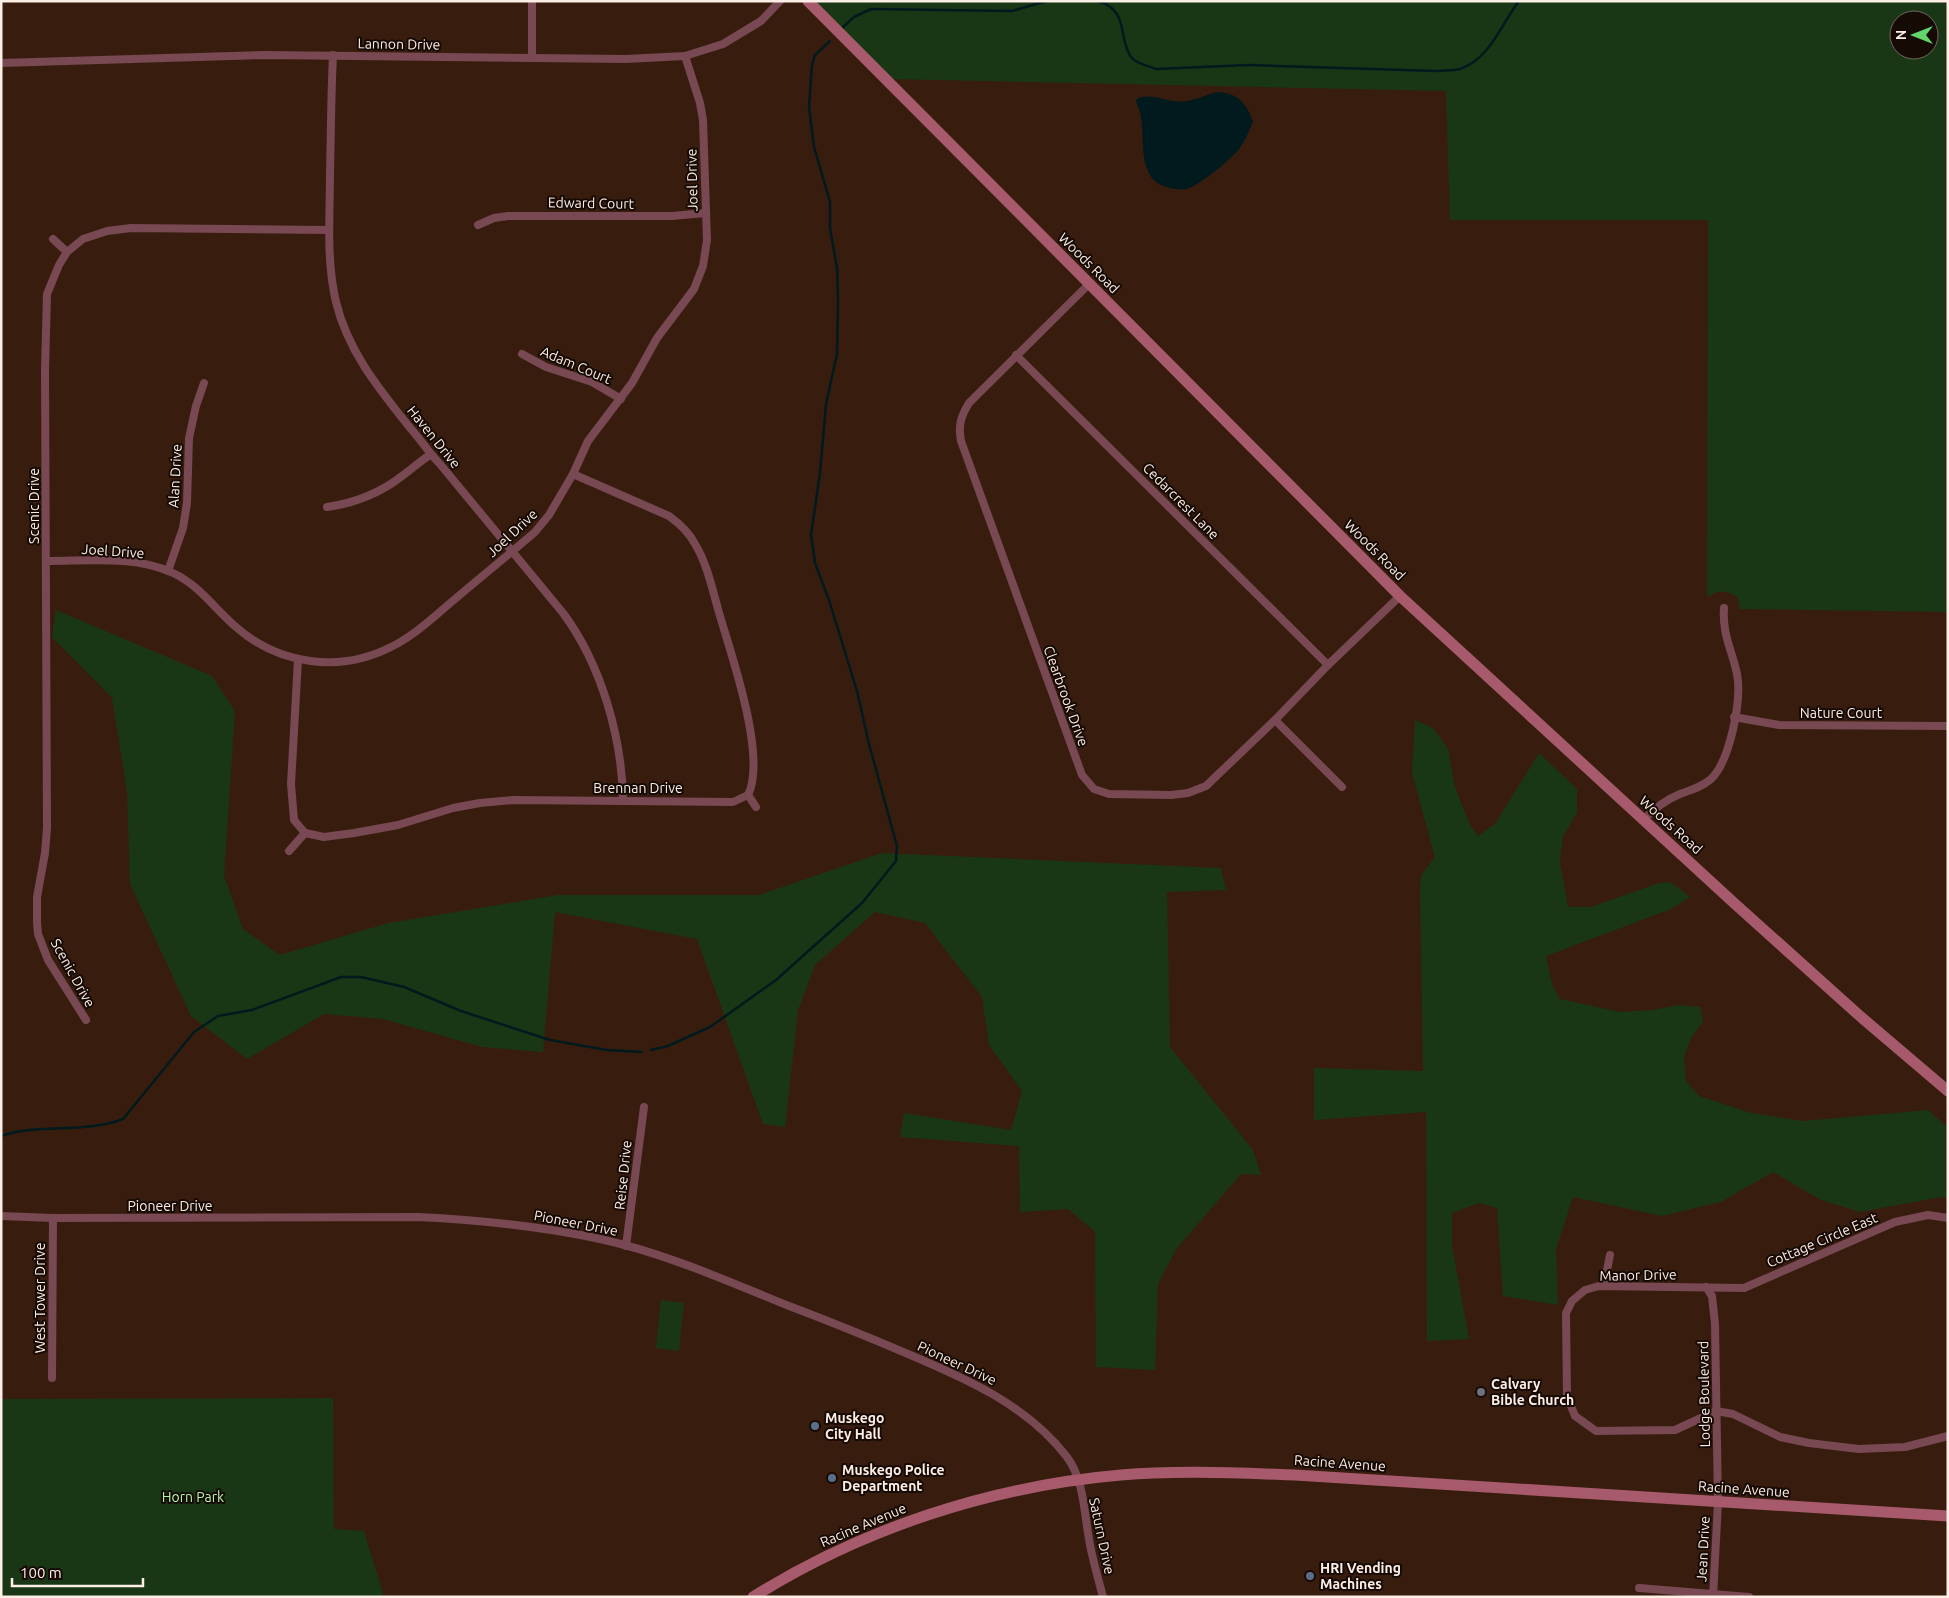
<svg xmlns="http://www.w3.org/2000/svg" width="1949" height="1598" viewBox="0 0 1949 1598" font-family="Ubuntu,sans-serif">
	<rect width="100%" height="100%" fill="#381d0e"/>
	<!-- green -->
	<g fill="#193715" fill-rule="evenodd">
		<path d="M814,1H1948V612L1740,609L1738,598C1728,590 1718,589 1709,597L1707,594L1708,220H1450L1446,91L891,79ZM1899,20H1929V50H1899Z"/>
		<polygon points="56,610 212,676 235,711 224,876 243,929 280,955 388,923 558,895 759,895 882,853 1221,868 1226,890 1167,892 1170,1047 1253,1150 1261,1175 1241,1174 1177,1248 1158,1284 1155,1370 1096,1367 1095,1232 1068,1209 1020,1212 1019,1146 900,1137 904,1113 1011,1130 1022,1091 989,1045 982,997 925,923 875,912 815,965 798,1010 785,1127 763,1124 697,939 555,912 543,1052 482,1047 383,1019 324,1014 247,1059 191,1016 130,884 127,791 112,698 52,637"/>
		<polygon points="1415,720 1433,728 1448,749 1455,787 1469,823 1478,836 1495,824 1539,753 1577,789 1577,813 1563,836 1560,862 1568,907 1591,907 1656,884 1670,882 1690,897 1671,909 1546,956 1552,984 1560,999 1620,1012 1652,1010 1678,1005 1700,1007 1703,1021 1690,1040 1684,1057 1686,1081 1699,1096 1751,1113 1803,1121 1928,1110 1948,1128 1948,1198 1941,1197 1860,1212 1821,1200 1773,1172 1721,1202 1662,1216 1573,1197 1556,1249 1558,1305 1503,1296 1497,1208 1479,1203 1452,1213 1452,1246 1469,1339 1427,1341 1426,1112 1314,1120 1314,1068 1423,1071 1420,886 1422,874 1435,857 1412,773"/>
		<polygon points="661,1300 684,1303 679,1351 656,1348"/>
		<polygon points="333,1398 334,1529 364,1531 384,1597 1,1597 1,1399"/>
	</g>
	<!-- water -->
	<path fill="#001a1e" d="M1216,92C1237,92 1247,103 1253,122C1249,131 1245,141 1239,149C1232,159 1198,186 1187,189C1177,191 1158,187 1152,178C1140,161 1144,138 1141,118C1141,112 1137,106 1136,100C1145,92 1164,100 1174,101C1189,103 1202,97 1216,92Z"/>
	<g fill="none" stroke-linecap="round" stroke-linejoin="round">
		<!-- stream -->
		<g stroke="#001a1e" stroke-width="2.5">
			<path d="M1098,1C1130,11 1117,36 1131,57C1136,64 1149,66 1156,69L1248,65L1436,71C1444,70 1453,71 1460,69C1491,58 1501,24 1519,1"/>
			<polyline points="841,29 854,17 871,9 1012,11 1047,1"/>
			<polyline points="651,1050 668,1046 710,1027 776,980 862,903 896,861 897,846 869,744 857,691 829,600 815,563 811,535 820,473 826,404 837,354 838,300 837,268 830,228 830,202 814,147 809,107 812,65 815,55 830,41"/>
			<path d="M1,1136C41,1123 83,1134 123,1119L194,1032L218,1016L252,1010L341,977H361L404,987L461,1011L550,1040L607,1050L642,1052"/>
		</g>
		<!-- street -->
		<g stroke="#784853" stroke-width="8">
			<path d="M333,55C331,94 331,134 330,173C330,216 326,260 336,302C348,352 380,390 411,429C421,440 429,453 440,464L563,613C601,664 622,737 623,800"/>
			<polyline points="532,58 532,1"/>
			<polyline points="1,63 265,55 626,59 685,56 723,44 761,21 780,1"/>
			<polyline points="478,225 494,218 508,216 672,216 705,213"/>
			<polyline points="53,239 67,252"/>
			<path d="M1089,284L969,403C961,416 958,425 961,441L1082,775L1094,789L1109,794L1171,795L1188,793L1206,786L1275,720L1328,665L1400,596"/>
			<polyline points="522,354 546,367 592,382 621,399"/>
			<polyline points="1016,355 1328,665"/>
			<path d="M327,507C355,503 379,494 402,476C412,469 420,461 430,455"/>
			<path d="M47,561C88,561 135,555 173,573C199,585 215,609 236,627C279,665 340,673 391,647C412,637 430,620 448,605C477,580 506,557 535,532L549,515L573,474L588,441L632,383L657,338L694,289L703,266L707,240L703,120L700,103L685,56"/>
			<polyline points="168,571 183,528 187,503 189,438 196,406 204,383"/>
			<path d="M298,660L291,784L294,820L305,833L324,837L354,833L398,825L453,808L480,803L514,800L733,802L748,795C767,757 732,657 720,616C713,593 708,565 695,544C689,532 680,524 669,516L573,474"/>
			<polyline points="1734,717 1779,725 1948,726"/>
			<polyline points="1275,720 1342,787"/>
			<polyline points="748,795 756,807"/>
			<path d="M1643,820C1654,809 1665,800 1680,794C1691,790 1702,787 1711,779C1730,761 1742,700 1737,674C1732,650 1722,634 1724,608"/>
			<polyline points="289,851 305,833"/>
			<polyline points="86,1020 48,960 38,934 37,922 37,897 45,853 47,828 45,370 47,294 59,265 67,252 83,239 107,231 131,228 329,230"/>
			<path d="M1,1216L53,1218L418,1217C480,1220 540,1226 600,1239C665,1253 727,1281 789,1306C829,1321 868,1337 908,1354C967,1379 1027,1405 1067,1457C1084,1480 1084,1512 1089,1539C1092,1558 1098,1578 1103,1597"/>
			<polyline points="1948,1218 1928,1215 1895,1222 1744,1288 1599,1286 1585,1290 1572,1301 1566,1313 1567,1396 1575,1416 1596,1431 1675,1430 1716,1411 1733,1414 1780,1437 1809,1443 1859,1449 1905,1447 1948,1436"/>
			<polyline points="626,1246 644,1107"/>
			<polyline points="1606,1286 1606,1275 1610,1255"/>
			<polyline points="1706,1287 1712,1296 1715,1324 1718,1502 1713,1597"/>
			<polyline points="52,1378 53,1218"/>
			<polyline points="1639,1588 1749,1597"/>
		</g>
		<!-- secondary -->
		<g stroke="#a75a6c" stroke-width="11">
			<polyline points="808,1 1400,596 1734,903 1861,1017 1948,1091"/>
			<path d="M753,1597C863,1528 992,1486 1121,1475C1179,1470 1237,1473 1295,1475L1948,1516"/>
		</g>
	</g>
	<!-- markers -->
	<circle fill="#6b7280" stroke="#160a05" stroke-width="2" cx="1481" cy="1392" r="5"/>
	<g fill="#5c6f8a" stroke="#160a05" stroke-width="2">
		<circle cx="815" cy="1426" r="5"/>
		<circle cx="832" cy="1478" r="5"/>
		<circle cx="1310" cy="1576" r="5"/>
	</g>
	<g text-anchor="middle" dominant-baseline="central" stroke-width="4" stroke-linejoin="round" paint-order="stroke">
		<!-- street labels -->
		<g font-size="14" fill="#fdeee6" stroke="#160a05">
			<text transform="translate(399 44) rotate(1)">Lannon Drive</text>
			<text transform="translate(692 180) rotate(-91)">Joel Drive</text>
			<text transform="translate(591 203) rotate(1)">Edward Court</text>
			<text transform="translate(1089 263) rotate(45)">Woods Road</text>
			<text transform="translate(576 365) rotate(23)">Adam Court</text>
			<text transform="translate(434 437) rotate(51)">Haven Drive</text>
			<text transform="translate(175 476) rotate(-87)">Alan Drive</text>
			<text transform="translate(1181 501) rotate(45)">Cedarcrest Lane</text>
			<text transform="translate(34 506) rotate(-90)">Scenic Drive</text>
			<text transform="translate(512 533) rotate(-43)">Joel Drive</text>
			<text transform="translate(1375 550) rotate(45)">Woods Road</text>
			<text transform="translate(113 551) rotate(4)">Joel Drive</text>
			<text transform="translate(1066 696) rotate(70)">Clearbrook Drive</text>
			<text x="1841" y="713">Nature Court</text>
			<text x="638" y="788">Brennan Drive</text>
			<text transform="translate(1671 825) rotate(42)">Woods Road</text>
			<text transform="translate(73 973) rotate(61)">Scenic Drive</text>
			<text transform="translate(623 1175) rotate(-84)">Reise Drive</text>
			<text x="170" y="1206">Pioneer Drive</text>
			<text transform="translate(576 1223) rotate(11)">Pioneer Drive</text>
			<text transform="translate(1822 1240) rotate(-23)">Cottage Circle East</text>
			<text transform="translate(1638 1275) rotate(-1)">Manor Drive</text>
			<text transform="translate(40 1298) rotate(-90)">West Tower Drive</text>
			<text transform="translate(957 1363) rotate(25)">Pioneer Drive</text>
			<text transform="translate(1704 1394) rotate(-91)">Lodge Boulevard</text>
			<text transform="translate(1340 1463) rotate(4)">Racine Avenue</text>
			<text transform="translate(1744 1489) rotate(4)">Racine Avenue</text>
			<text transform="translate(863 1525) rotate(-23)">Racine Avenue</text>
			<text transform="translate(1102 1536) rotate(78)">Saturn Drive</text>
			<text transform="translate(1703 1549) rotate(-87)">Jean Drive</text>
		</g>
		<!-- poi labels -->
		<g font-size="14" font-weight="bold" fill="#fdeee6" stroke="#160a05" text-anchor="start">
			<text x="1491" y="1384">Calvary<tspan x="1491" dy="16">Bible Church</tspan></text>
			<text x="825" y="1418">Muskego<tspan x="825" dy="16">City Hall</tspan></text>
			<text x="842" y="1470">Muskego Police<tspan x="842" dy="16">Department</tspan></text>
			<text x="1320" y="1568">HRI Vending<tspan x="1320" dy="16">Machines</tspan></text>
		</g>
		<!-- park labels -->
		<g font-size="14" fill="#b4f5aa" stroke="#160a05">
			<text x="193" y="1497">Horn Park</text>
		</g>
	</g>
	<!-- border -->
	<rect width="1949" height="1598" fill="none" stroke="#fdeee6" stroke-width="5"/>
	<!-- north arrow -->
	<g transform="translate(1914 35) rotate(270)"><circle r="24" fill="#160a05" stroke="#72655f"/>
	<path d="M0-4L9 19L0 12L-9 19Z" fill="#62d469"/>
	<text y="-8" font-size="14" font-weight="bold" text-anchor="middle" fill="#fdeee6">N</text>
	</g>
	<!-- scale -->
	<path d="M12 1578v8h131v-8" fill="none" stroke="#fdeee6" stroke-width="2.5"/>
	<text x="20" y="1578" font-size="15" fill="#fdeee6" stroke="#160a05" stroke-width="4" paint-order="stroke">100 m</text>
</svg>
